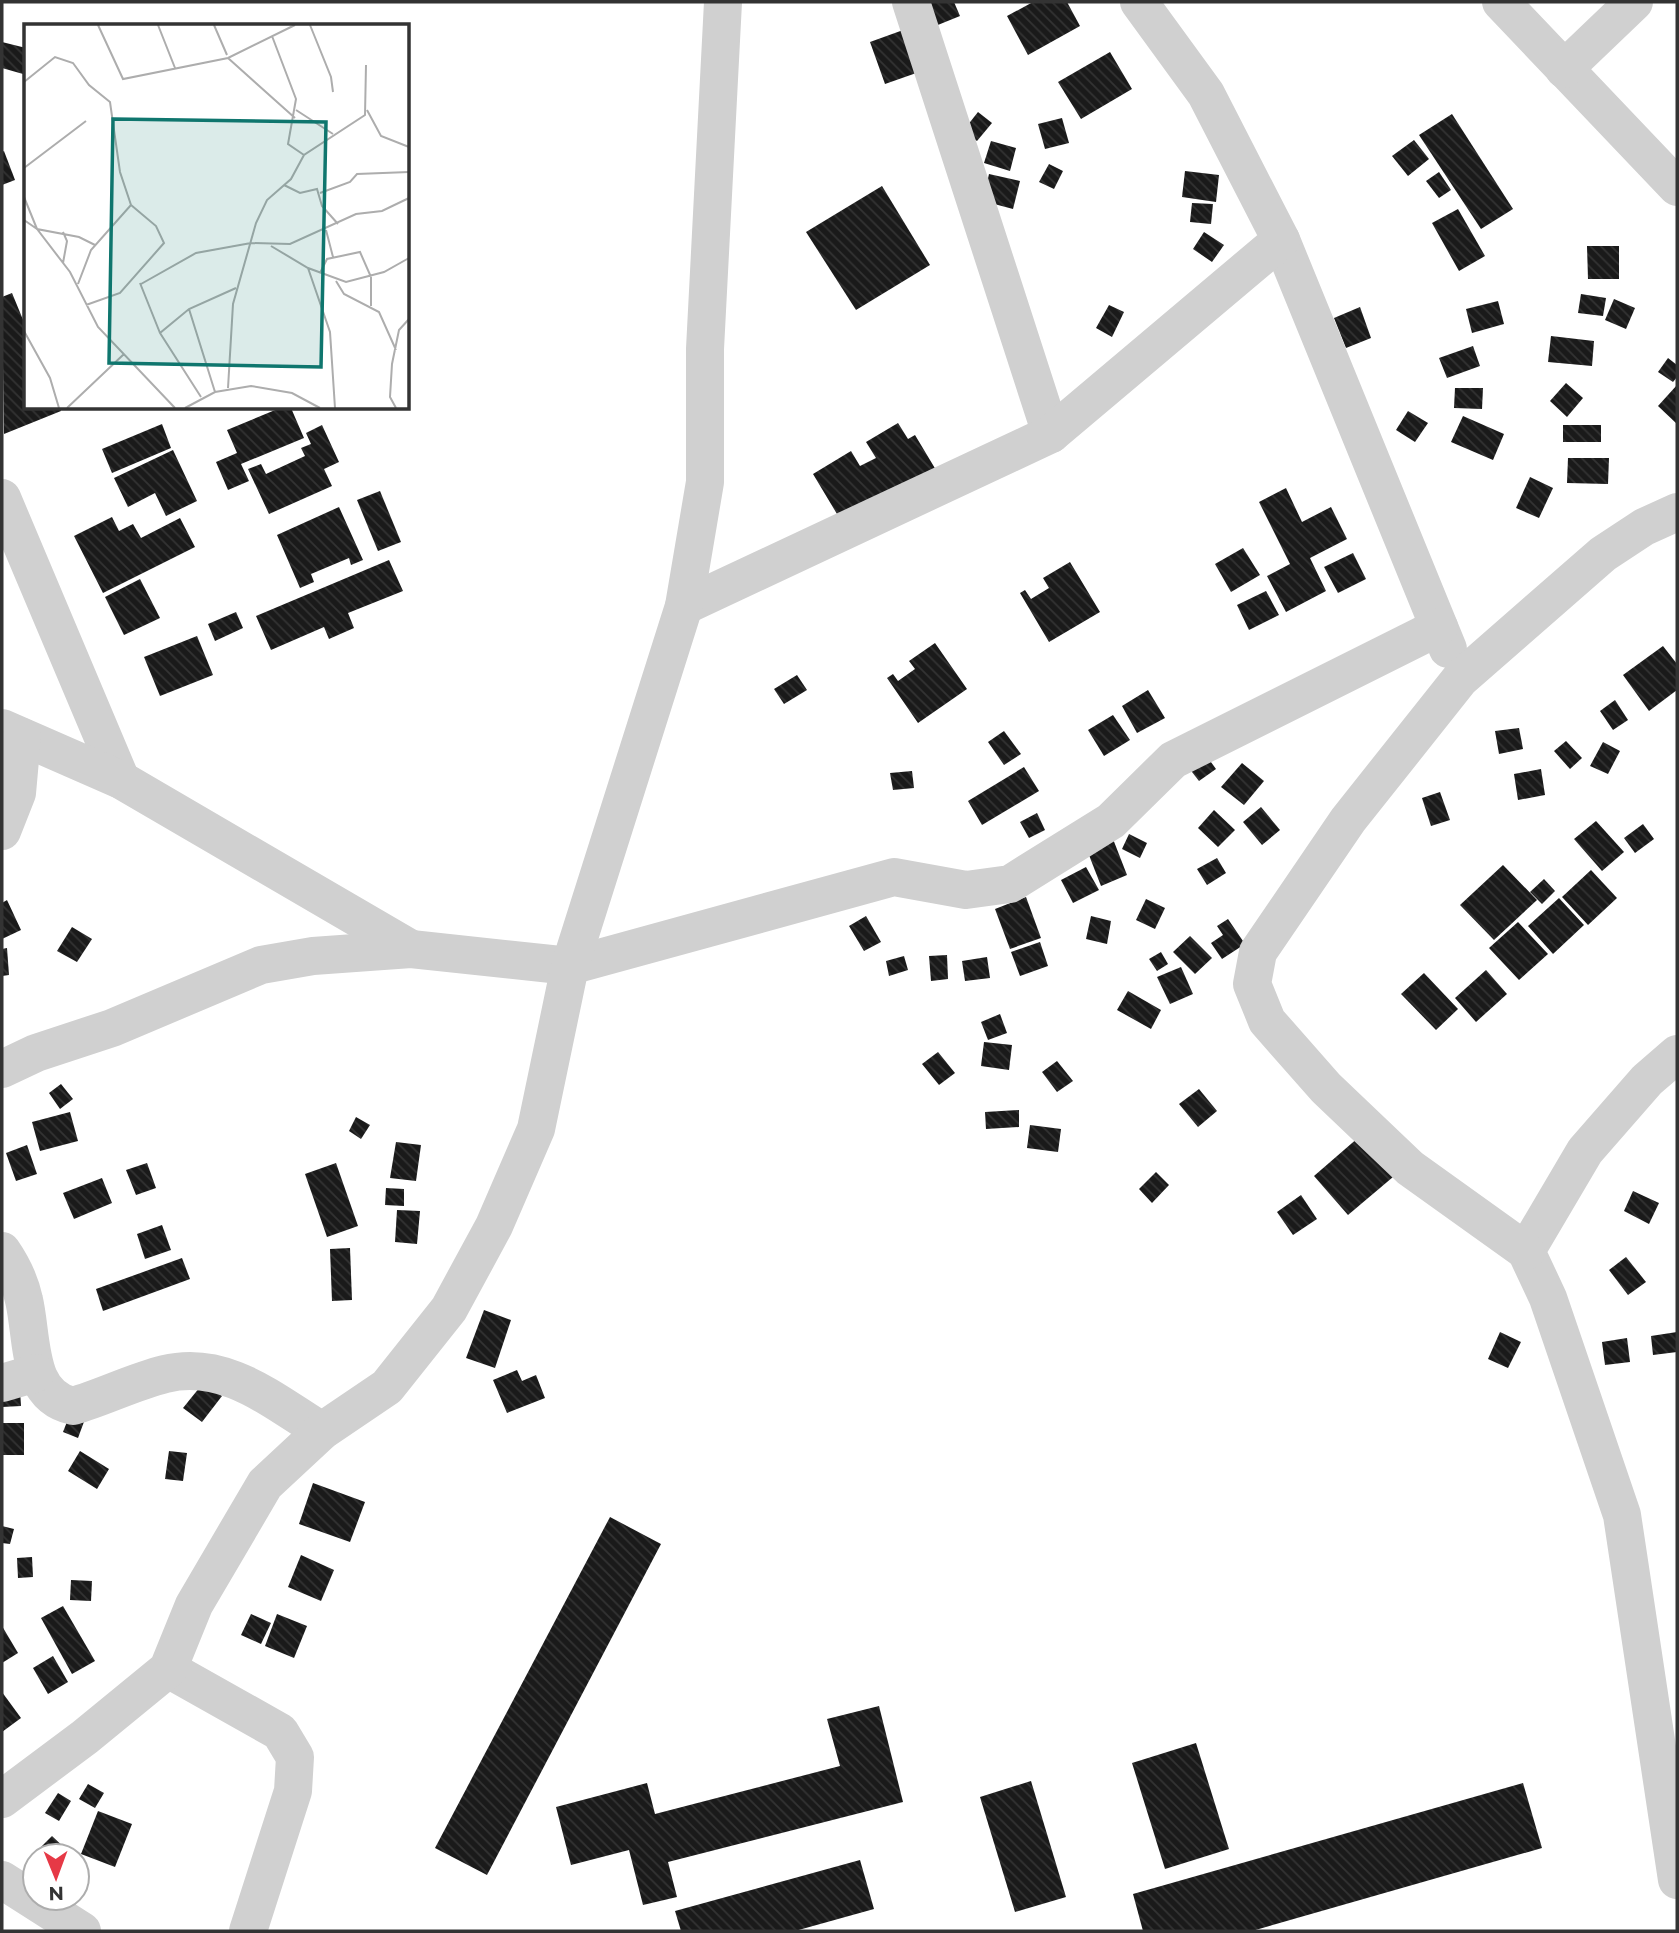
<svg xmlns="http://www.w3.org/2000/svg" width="1679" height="1933" viewBox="0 0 1679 1933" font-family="Montserrat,sans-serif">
	<defs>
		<pattern id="building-back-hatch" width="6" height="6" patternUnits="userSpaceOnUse" patternTransform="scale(1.75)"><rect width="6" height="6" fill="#1a1a1a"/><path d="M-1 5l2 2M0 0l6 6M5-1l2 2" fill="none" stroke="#333"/></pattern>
	</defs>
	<rect width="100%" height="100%" fill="#fff"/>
	<!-- building -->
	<g fill="url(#building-back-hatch)">
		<polygon points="917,2 954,2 960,16 928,29"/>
		<polygon points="1033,2 1067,2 1080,26 1028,55 1007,16"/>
		<polygon points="906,29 922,71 885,84 870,42"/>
		<polygon points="2,42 26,48 23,74 2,68"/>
		<polygon points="1110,52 1132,89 1081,119 1058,82"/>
		<polygon points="978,112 992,123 977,141 963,131"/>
		<polygon points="1452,114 1513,209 1481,229 1419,135"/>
		<polygon points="1062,118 1069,143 1045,149 1038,124"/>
		<polygon points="1414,140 1429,159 1408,176 1392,156"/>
		<polygon points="991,141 1016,148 1010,171 984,163"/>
		<polygon points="4,151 15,180 2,185 2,152"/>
		<polygon points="1049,164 1063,171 1054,189 1039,182"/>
		<polygon points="1185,171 1219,175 1216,202 1182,197"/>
		<polygon points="1439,172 1451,190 1439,198 1426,181"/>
		<polygon points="989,174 1020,181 1013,209 983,201"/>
		<polygon points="882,186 930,265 856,310 806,232"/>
		<polygon points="1192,203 1213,204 1211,224 1190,222"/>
		<polygon points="1458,209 1485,256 1459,271 1432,223"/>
		<polygon points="1204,232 1224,245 1212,262 1193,249"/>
		<polygon points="1587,246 1619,246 1619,279 1588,279"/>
		<polygon points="12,293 26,327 26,408 60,408 61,411 4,434 2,297"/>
		<polygon points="1581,294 1606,298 1603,316 1578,313"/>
		<polygon points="1614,299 1635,308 1626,329 1605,320"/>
		<polygon points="1498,301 1504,324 1472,333 1466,309"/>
		<polygon points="1109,305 1124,312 1112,337 1096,328"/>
		<polygon points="1360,307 1371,338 1346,348 1334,318"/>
		<polygon points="1551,336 1594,341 1592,366 1548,362"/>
		<polygon points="1473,346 1480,366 1447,378 1439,358"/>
		<polygon points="1668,358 1677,365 1677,377 1673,382 1658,372"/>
		<polygon points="1566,383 1583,398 1567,417 1550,401"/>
		<polygon points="1677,385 1677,424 1658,406"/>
		<polygon points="1455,388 1483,388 1482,409 1454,408"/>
		<polygon points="280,408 291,408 304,438 241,464 249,481 228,490 216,462 237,453 227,430"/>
		<polygon points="1408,411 1428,423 1415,442 1396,430"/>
		<polygon points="1463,416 1504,434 1493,460 1451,442"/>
		<polygon points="898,423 908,439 915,435 936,470 843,524 813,474 851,451 860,466 876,458 866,442"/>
		<polygon points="162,424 171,448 112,473 102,449"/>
		<polygon points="322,425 339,462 324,469 332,486 269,514 248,469 261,464 266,474 305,456 301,448 311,444 306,433"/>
		<rect x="1563" y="425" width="38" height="17"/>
		<polygon points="173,450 197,501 166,516 155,493 128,507 114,478"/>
		<polygon points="1568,458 1609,458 1608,484 1567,483"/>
		<polygon points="1530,477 1553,488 1539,518 1516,508"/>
		<polygon points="1286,488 1302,522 1331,507 1347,539 1310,558 1326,591 1286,612 1267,576 1290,564 1259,502"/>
		<polygon points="380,491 401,542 378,551 357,500"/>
		<polygon points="339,507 363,560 351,565 349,558 311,574 314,582 300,588 277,535"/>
		<polygon points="112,517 119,531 133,524 141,538 180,518 195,547 103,593 74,536"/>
		<polygon points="1243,548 1260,575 1231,592 1215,564"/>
		<polygon points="1353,553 1366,579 1338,593 1324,567"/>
		<polygon points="389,560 403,591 348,613 354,628 329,639 324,627 271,650 256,616"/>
		<polygon points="1070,562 1100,612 1049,642 1020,593 1025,590 1031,599 1049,588 1043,578"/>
		<polygon points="140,579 160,618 124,635 105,597"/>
		<polygon points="1266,591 1279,615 1249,630 1237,605"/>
		<polygon points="236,612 243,628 215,641 208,624"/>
		<polygon points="197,636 213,675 160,696 144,657"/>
		<polygon points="935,643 967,689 918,723 887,678 893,674 898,681 915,669 909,661"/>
		<polygon points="1663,646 1677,664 1677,690 1649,711 1623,675"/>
		<polygon points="797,675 807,690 784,704 774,689"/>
		<polygon points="1148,690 1165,718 1137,733 1122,706"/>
		<polygon points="1615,700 1628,720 1613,730 1600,711"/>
		<polygon points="1113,715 1130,740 1104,756 1088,730"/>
		<polygon points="1519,728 1523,749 1499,754 1495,731"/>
		<polygon points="1004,731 1021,754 1004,765 988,742"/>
		<polygon points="1566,741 1582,758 1570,769 1554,751"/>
		<polygon points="1603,742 1620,751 1608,774 1590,766"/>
		<polygon points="1203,751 1216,769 1199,781 1185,763"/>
		<polygon points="1242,763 1264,781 1244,805 1221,787"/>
		<polygon points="1024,767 1039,791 982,825 968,801"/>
		<polygon points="1541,769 1545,795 1518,800 1514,774"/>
		<polygon points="912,771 914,788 893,790 890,773"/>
		<polygon points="1440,792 1450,820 1431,826 1422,798"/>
		<polygon points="1261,807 1280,830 1262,845 1243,822"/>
		<polygon points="1214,810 1235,830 1218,847 1198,828"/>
		<polygon points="1037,813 1045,830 1029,838 1020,822"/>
		<polygon points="1596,821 1624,852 1602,871 1574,839"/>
		<polygon points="1643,824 1654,839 1635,853 1624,838"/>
		<polygon points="1129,834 1147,843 1140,858 1122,849"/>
		<polygon points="1113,839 1127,875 1101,886 1087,850"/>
		<polygon points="1217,858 1226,873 1207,885 1197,869"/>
		<polygon points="1503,865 1537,900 1494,940 1460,905"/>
		<polygon points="1086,867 1099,890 1073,903 1061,880"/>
		<polygon points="1591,870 1617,898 1588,925 1562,897"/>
		<polygon points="1544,879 1555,891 1542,904 1530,892"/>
		<polygon points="1026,897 1041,938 1010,949 995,909"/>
		<polygon points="1559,898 1584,925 1553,954 1528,926"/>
		<polygon points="1146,899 1165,908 1155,929 1136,920"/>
		<polygon points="7,900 21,930 2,939 2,903"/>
		<polygon points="866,916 881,942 864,951 849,926"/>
		<polygon points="1091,916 1111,921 1107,944 1086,939"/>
		<polygon points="1228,919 1245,944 1222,959 1211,943 1223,935 1217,926"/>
		<polygon points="1518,922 1548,954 1519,980 1489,948"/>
		<polygon points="72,927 92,939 77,962 57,951"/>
		<polygon points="1190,936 1212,958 1195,974 1173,952"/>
		<polygon points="1040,942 1048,966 1020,976 1011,952"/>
		<polygon points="7,948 9,975 2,976 2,949"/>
		<polygon points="1161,952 1168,964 1157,971 1149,959"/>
		<polygon points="947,955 948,979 931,981 929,956"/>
		<polygon points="904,956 908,970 889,976 886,961"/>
		<polygon points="987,957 990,978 965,981 962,961"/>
		<polygon points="1181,967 1193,994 1170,1004 1157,977"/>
		<polygon points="1486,970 1507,994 1476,1022 1455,998"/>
		<polygon points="1424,973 1458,1009 1436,1030 1401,994"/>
		<polygon points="1128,991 1161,1010 1151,1029 1117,1010"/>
		<polygon points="1000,1014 1007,1033 988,1040 981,1022"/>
		<polygon points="984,1042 1012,1045 1009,1070 981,1066"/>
		<polygon points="938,1052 955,1073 939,1085 922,1064"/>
		<polygon points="1057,1061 1073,1081 1057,1092 1042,1072"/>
		<polygon points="61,1084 73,1099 60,1109 49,1093"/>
		<polygon points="1199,1089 1217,1111 1198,1127 1179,1104"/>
		<polygon points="1019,1110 1019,1127 986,1129 985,1112"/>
		<polygon points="70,1112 78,1141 40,1151 32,1122"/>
		<polygon points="356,1117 370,1125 361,1139 349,1131"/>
		<polygon points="1030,1125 1061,1129 1058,1152 1027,1148"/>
		<polygon points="1359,1137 1393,1177 1348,1215 1314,1176"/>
		<polygon points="396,1142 421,1145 416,1181 390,1178"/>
		<polygon points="27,1145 37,1174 16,1181 6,1153"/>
		<polygon points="147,1163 156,1188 136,1195 126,1170"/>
		<polygon points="336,1163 358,1226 327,1237 305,1174"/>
		<polygon points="1156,1172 1169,1185 1152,1203 1139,1189"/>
		<polygon points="102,1178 112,1203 74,1219 63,1193"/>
		<polygon points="386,1188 404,1189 404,1206 385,1205"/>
		<polygon points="1633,1191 1659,1203 1649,1224 1624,1211"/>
		<polygon points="1301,1195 1317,1219 1293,1235 1277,1212"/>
		<polygon points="397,1210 420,1211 417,1244 395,1242"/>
		<polygon points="162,1225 171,1250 145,1259 137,1234"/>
		<polygon points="350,1248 352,1300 332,1301 330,1249"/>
		<polygon points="1626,1257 1646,1282 1628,1295 1609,1270"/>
		<polygon points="182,1258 190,1279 103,1311 96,1289"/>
		<polygon points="484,1310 511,1320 495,1368 466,1358"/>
		<polygon points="1500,1332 1521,1342 1508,1368 1488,1359"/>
		<polygon points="1677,1332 1677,1352 1653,1355 1651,1336"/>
		<polygon points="1627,1338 1630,1362 1605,1365 1602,1342"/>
		<polygon points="517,1370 522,1381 536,1375 545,1398 507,1413 493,1380"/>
		<polygon points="204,1382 222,1396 202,1422 183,1408"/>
		<polygon points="2,1390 20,1390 21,1406 2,1407"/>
		<polygon points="70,1414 85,1419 78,1438 63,1432"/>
		<rect x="2" y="1423" width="22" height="32"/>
		<polygon points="80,1451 109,1469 97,1489 68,1471"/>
		<polygon points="169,1451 187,1453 183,1481 165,1479"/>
		<polygon points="313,1483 365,1502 350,1542 299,1524"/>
		<polygon points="610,1517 661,1544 487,1875 435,1848"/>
		<polygon points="2,1526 14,1529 10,1544 2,1543"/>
		<polygon points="301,1555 334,1570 321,1601 288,1587"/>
		<polygon points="32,1557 33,1577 18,1578 17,1558"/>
		<polygon points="71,1580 92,1581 91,1601 70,1600"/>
		<polygon points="63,1606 95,1661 72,1674 41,1618"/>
		<polygon points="251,1614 271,1623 261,1644 241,1635"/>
		<polygon points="277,1614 307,1626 294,1658 265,1646"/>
		<polygon points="2,1626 18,1653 2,1663"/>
		<polygon points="53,1656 68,1682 48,1694 33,1668"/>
		<polygon points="2,1692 21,1718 2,1732"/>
		<polygon points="879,1706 903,1802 668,1862 677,1897 643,1905 629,1850 571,1865 556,1807 647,1783 655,1814 840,1766 827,1719"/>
		<polygon points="1196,1743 1229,1849 1165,1869 1132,1763"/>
		<polygon points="1031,1781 1066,1897 1015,1912 980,1797"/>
		<polygon points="1523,1783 1542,1848 1252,1931 1143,1931 1133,1894"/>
		<polygon points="88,1784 104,1793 95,1808 79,1799"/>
		<polygon points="58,1793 71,1801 59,1821 45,1813"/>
		<polygon points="98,1811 132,1824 115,1867 81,1854"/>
		<polygon points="52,1836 70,1853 67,1856 45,1856 38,1850"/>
		<polygon points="860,1860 874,1909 795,1931 681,1931 675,1911"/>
	</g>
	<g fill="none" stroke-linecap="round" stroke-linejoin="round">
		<!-- minor -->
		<g stroke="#d0d0d0" stroke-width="38">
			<polyline points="911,2 1051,434"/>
			<polyline points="1501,2 1677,187"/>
			<polyline points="1564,69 1634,2"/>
			<polyline points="1281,240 1448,649"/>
			<polyline points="2,498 121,780"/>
			<polyline points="684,606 1051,434 1281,240 1206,94 1139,2"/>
			<polyline points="2,728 121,780 411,949"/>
			<polyline points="2,831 17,793 22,737"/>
			<polyline points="1677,1054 1647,1080 1585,1151 1526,1251 1548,1298 1622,1515 1677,1880"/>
			<polyline points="2,1069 36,1053 112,1028 261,965 313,956 411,949 570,966 894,877 966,890 1010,884 1111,821 1173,760 1439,627"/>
			<path d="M2,1251C13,1267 20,1281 24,1300C33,1338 26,1396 73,1406C104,1397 133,1382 165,1374C225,1359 273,1401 322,1431"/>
			<polyline points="1526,1251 1410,1168 1326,1088 1267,1021 1252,984 1258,952 1348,820 1460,679 1603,554 1644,527 1677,512"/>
			<polyline points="2,1383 36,1373"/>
			<polyline points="168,1669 280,1732 295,1757 293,1791 248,1931"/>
			<polyline points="2,1799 85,1737 168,1669 194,1605 265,1484 322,1431 387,1387 449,1309 494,1226 536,1129 570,966 684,606 705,482 705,349 723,2"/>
			<polyline points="2,1880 82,1931"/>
		</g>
	</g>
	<!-- overview -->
	<g transform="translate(24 24)">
		<rect width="385" height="385" fill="#fff"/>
		<path fill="none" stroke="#adadad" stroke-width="2" d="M74,1L99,55L204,34L271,1M134,1L151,44M190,1L203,31M286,1L307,53L309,68M248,12L272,75L264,120L280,131M204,34L271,94M0,58L31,33L49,39L65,61L86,78L96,148L107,181L67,226L54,260M272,86L309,110M343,86L357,112L385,123M0,144L62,97M260,161L276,169L293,165L298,182L314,200M296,169L326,158L333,150L385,148M0,173L13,205L55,213L71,221M0,196L13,205L46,248L74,303L151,384M302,206L309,233M247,222L284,244L322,258L360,248L385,234M39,239L43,217L39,208M284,244L306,308L311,384M296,249L303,235L336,228L347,253V282M312,257L320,270L355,288L372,326M116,259L136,309M117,260L172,229L227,219L266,220L332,190L358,187L385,174M62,281L96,269L140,219L132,202L107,181M165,285L191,368M0,307L26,354L35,384M204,364L209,280L232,199L243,176L267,155L280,131L341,91L342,41M177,373L136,309L165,285L212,264M43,384L100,330M161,384L191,368L227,362L268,369L296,384M372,384L366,373L368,340L375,306L385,295"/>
		<path fill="#0f766e" fill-opacity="0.15" stroke="#0f766e" stroke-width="3.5" d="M89,95L302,98L297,343L85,339Z"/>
		<rect width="385" height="385" fill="none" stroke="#333" stroke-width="3.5"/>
	</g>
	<!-- border -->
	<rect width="1679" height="1933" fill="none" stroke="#333333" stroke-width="7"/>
	<!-- north arrow -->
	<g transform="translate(56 1877) rotate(179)"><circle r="33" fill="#ffffff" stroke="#adadad" stroke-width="2"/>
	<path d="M0-5L12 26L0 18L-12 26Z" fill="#e63946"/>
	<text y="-10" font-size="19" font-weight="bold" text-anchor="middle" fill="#333333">N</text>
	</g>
</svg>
